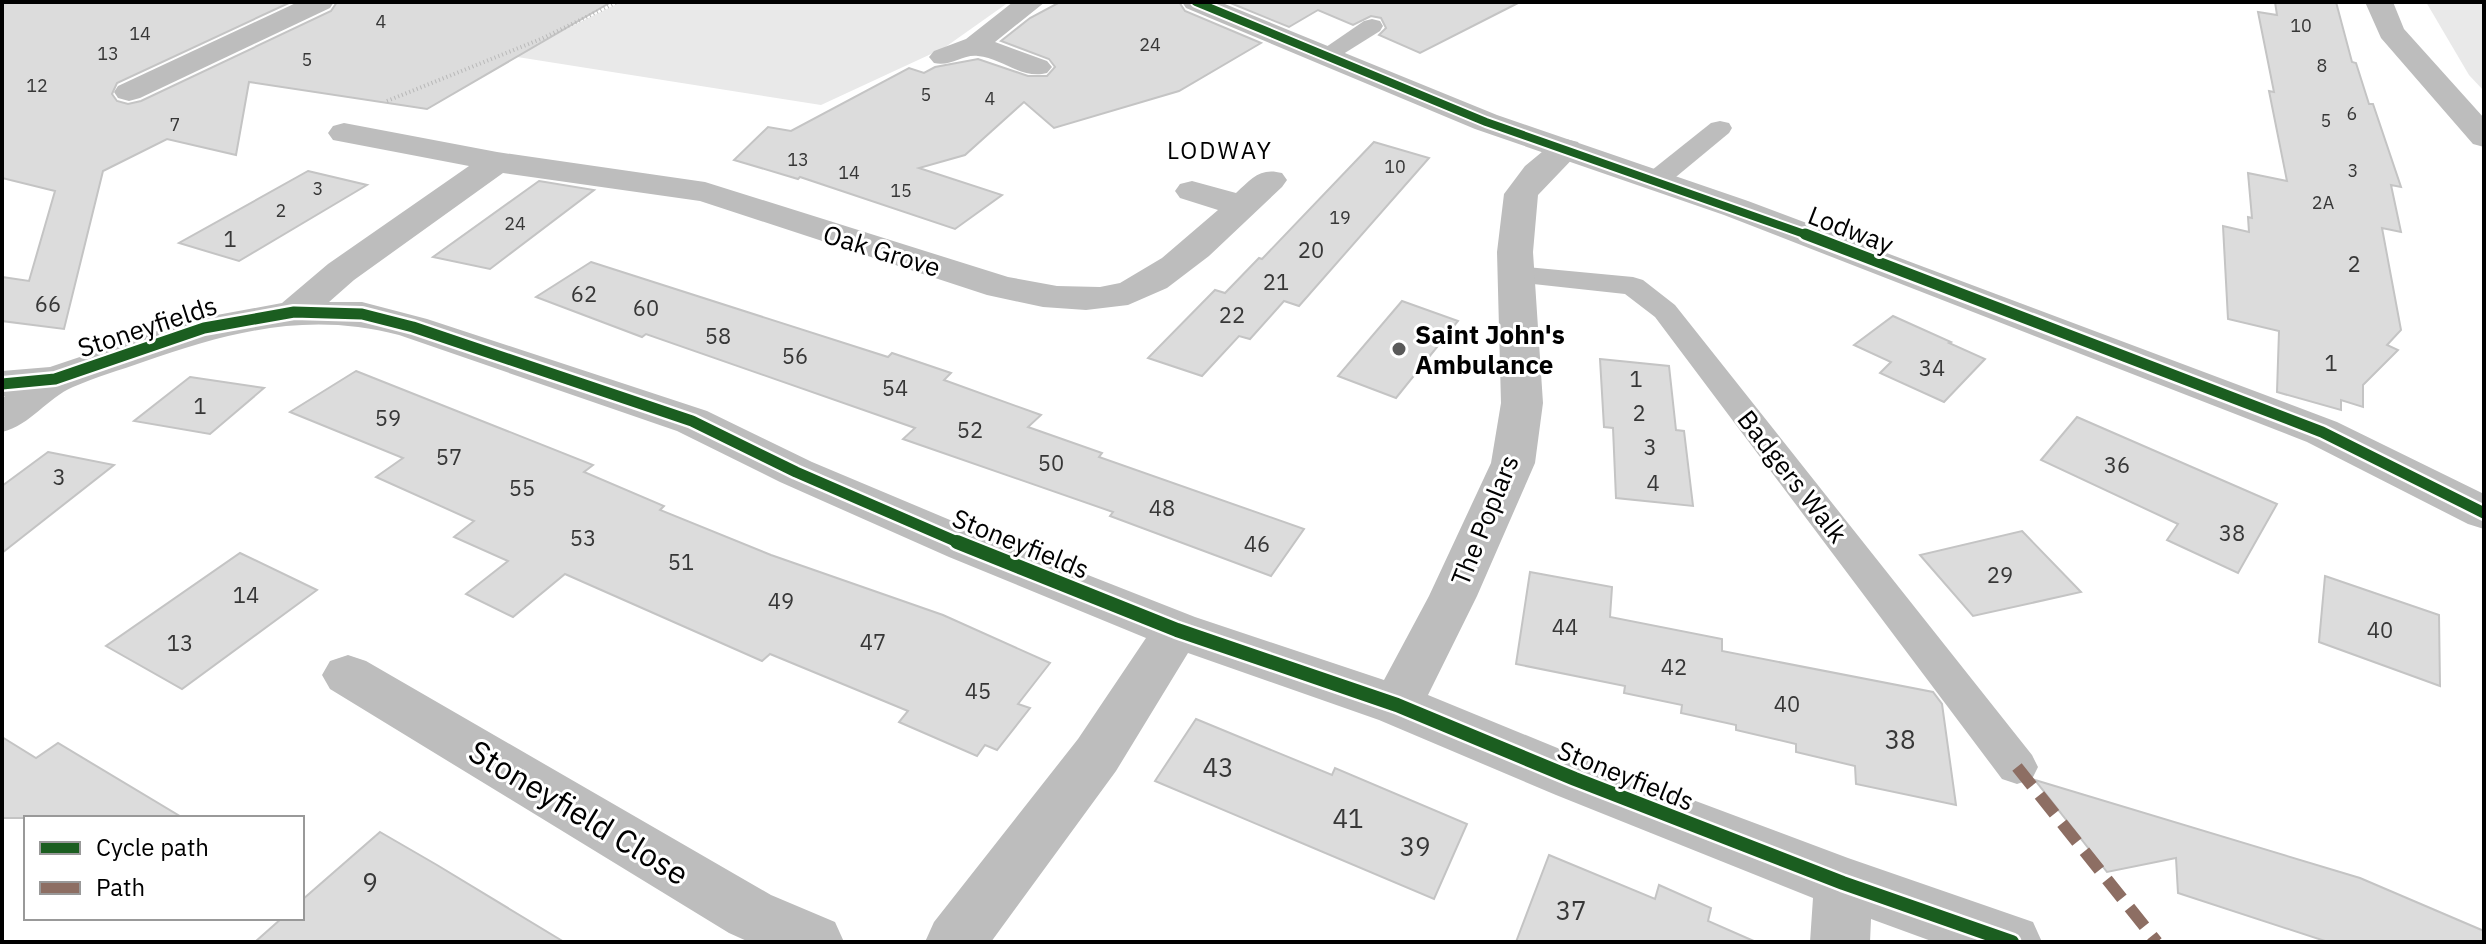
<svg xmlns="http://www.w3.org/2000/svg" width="2486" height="944" viewBox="0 0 2486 944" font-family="'IBM Plex Sans',sans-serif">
	<rect width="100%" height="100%" fill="#fff"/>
	<!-- green -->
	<g fill="#e9e9e9">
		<polygon points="621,2 1009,2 944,48 821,105 511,56"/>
		<polygon points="2426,2 2484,2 2484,91 2469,75"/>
	</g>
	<!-- building -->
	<g fill="#dcdcdc" stroke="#c4c4c4" stroke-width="2">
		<polygon points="2,2 291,2 117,83 112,94 117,101 128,104 141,101 331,11 337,2 611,2 427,109 249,82 236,155 167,139 103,171 64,329 2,321 2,277 29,281 55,191 2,178"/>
		<polygon points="1060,2 1179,2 1185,11 1261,43 1179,91 1054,128 1024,102 965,155 919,168 1002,195 955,229 800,177 798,179 734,160 768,127 791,131 909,68 924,73 935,67 978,59 1028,76 1047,76 1055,67 1049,59 1001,41 1030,18"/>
		<polygon points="1228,2 1520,2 1420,53 1379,35 1386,28 1381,18 1371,16 1353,25 1318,10 1289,27"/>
		<polygon points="2275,2 2336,2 2352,62 2356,63 2369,104 2373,104 2401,187 2391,185 2401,232 2382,228 2401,330 2387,345 2398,350 2363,385 2363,407 2341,400 2341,410 2277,392 2279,331 2228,319 2223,226 2249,232 2248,217 2252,218 2248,173 2287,181 2269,91 2274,92 2258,12 2277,15"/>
		<polygon points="1374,142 1429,158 1299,306 1284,301 1250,339 1239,336 1202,376 1148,358 1215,290 1225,293 1259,258 1262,259"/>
		<polygon points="308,171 367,185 239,261 179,243"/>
		<polygon points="539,181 594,190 490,269 433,257"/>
		<polygon points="591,262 888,357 892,353 951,373 944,380 1041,415 1028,427 1102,453 1099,457 1304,529 1271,576 1110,516 1113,512 903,439 915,428 646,334 642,337 536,297"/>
		<polygon points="1402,301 1458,321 1396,398 1338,376"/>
		<polygon points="1893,316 1951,342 1949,343 1985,359 1944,402 1880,373 1891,362 1854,345"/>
		<polygon points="1600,359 1669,366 1676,430 1684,431 1693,506 1616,498 1613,428 1604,427"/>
		<polygon points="356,371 593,465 584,472 664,506 660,510 771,555 943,615 1050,663 1018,704 1030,708 997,750 985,745 977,756 899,722 908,711 770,654 762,661 565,574 513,617 466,594 508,561 454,537 474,521 376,477 403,458 290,412"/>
		<polygon points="190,377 264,388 210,434 134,421"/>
		<polygon points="2077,417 2277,504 2238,573 2167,540 2178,524 2041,460"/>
		<polygon points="48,452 114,465 2,553 2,486"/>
		<polygon points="2022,531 2081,592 1973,616 1920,555"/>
		<polygon points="240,553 317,590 182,689 106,646"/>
		<polygon points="1530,572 1612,587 1610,617 1722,639 1722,651 1933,692 1942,704 1956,805 1856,784 1855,766 1796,752 1796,744 1736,730 1736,725 1681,713 1682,705 1624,693 1625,686 1516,664"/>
		<polygon points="2325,576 2439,615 2440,686 2319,642"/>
		<polygon points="1196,719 1332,775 1335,768 1467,824 1434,899 1155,781"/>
		<polygon points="2,737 36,758 58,743 183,818 2,818"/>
		<polygon points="2035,780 2360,878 2484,931 2484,942 2328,942 2178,893 2176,858 2107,872"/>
		<polygon points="380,832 437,865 564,942 255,942 282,918 302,918 302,900"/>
		<polygon points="1549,855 1655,899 1659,885 1711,908 1708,921 1756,942 1516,942"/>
	</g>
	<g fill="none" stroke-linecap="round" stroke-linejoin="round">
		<!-- path -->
		<polyline stroke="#b8b8b8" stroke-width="4" stroke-dasharray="1 3" stroke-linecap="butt" points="387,101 541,39 617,2"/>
		<!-- service -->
		<g fill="#bdbdbd" fill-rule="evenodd">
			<polygon points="1372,19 1380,21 1383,26 1380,31 1332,61 1316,61 1313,56 1364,21"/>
			<polygon points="1720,121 1729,123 1732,128 1729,133 1665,186 1647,186 1643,180 1647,174 1711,123"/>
			<polygon points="1516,266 1633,277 1643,280 1675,305 2032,755 2038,767 2032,779 2017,784 2002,779 1655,317 1625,294 1506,281 1502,275 1506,269"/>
		</g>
		<!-- minor -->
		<g fill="#bdbdbd" fill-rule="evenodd">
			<polygon points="298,2 334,2 330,8 140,98 129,101 118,98 114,92 118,86"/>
			<path d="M1013,2H1045L995,42L1047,61L1052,67L1047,73C1022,80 1002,58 978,56C963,54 951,67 934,63L929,57L934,51L966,39Z"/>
			<polygon points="2365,2 2393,2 2404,29 2484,118 2484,147 2473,144 2381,38"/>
			<path d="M344,123L497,152L705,182L1008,277L1057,286L1100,287L1120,283L1162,258L1218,210L1180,198L1175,191L1180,184L1192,181L1236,193C1251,179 1260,167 1282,173L1287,180L1282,187L1209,256L1167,288L1128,305L1086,310L1043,307L987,295L700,201L503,173L354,280L329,302H362L427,319L707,411L812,462L981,533L1195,617L1384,680L1429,596L1491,463L1501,403L1497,252L1504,194L1525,166L1554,142L1566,139L1578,142L1582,149L1538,195L1533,252L1543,403L1535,463L1477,596L1428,695L1594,763L1848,858L2033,922L2042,942H1934L1871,919L1870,942H1810L1813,898L1556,795L1379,720L1188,653L1116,771L991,942H925L934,922L1078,739L1146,638L949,557L780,482L677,431L399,335C307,311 230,332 143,362C120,370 96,377 73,387C47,398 31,425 2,432V399L5,396L2,397V371L50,367L190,320L282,303L328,264L469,166L333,140L328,133L333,126Z"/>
			<polygon points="348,655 366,661 771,895 835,922 844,942 749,942 729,933 330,689 322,675 330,661"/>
		</g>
		<!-- tertiary -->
		<polygon fill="#bdbdbd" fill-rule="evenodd" points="1182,2 1220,2 1497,115 1748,201 2337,422 2484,494 2484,529 2468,524 2307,442 1724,215 1475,129 1186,8"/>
		<!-- quiet -->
		<polyline stroke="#8d6e63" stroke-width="12" stroke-dasharray="24 12" stroke-linecap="butt" points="2017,767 2157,942"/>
		<!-- cycleway-far2 casing -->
		<g stroke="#fff" stroke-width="12">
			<polyline id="cycleway-far2" points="1196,2 1486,122 1810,236"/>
		</g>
		<!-- cycleway-far1 casing -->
		<g stroke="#fff" stroke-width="16">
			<g id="cycleway-far1">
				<polyline points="1805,234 2322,432 2484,513"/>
				<polyline points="2,384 55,379 204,328 294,312 362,314 413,327 692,421 796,472 962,544"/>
			</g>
		</g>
		<!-- cycleway casing -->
		<g stroke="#fff" stroke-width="19">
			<polyline id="cycleway" points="957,542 1177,630 1397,705 1575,779 1843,883 2012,942"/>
		</g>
		<!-- cycleway-far2 -->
		<use href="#cycleway-far2" stroke="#1b5e20" stroke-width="8"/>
		<!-- cycleway-far1 -->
		<use href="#cycleway-far1" stroke="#1b5e20" stroke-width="11"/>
		<!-- cycleway -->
		<use href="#cycleway" stroke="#1b5e20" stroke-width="14"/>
	</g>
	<!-- markers -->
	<circle fill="#595959" stroke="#fff" stroke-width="3" cx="1399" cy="349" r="8"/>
	<g text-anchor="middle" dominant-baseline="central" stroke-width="6" stroke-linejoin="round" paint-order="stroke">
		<!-- far-number labels -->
		<g font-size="18" fill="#373737">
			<text x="381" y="21">4</text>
			<text x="2301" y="25">10</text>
			<text x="140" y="33">14</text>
			<text x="1150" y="44">24</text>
			<text x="108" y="53">13</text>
			<text x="307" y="59">5</text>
			<text x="2322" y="65">8</text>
			<text x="37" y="85">12</text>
			<text x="926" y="94">5</text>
			<text x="990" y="98">4</text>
			<text x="2352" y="113">6</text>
			<text x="2326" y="120">5</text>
			<text x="175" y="124">7</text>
			<text x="798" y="159">13</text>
			<text x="1395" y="166">10</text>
			<text x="2353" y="170">3</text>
			<text x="849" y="172">14</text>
			<text x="318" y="188">3</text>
			<text x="901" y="190">15</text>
			<text x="2323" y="202">2A</text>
			<text x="281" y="210">2</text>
			<text x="1340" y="217">19</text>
			<text x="515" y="223">24</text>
		</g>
		<!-- number labels -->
		<g font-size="22" fill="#373737">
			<text x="230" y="238">1</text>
			<text x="1311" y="249">20</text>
			<text x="2354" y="263">2</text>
			<text x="1276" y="281">21</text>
			<text x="584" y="293">62</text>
			<text x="48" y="303">66</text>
			<text x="646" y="307">60</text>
			<text x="1232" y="314">22</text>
			<text x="718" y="335">58</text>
			<text x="795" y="355">56</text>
			<text x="2331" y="362">1</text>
			<text x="1932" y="367">34</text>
			<text x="1636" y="378">1</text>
			<text x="895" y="387">54</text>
			<text x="200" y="405">1</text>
			<text x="1639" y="412">2</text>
			<text x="388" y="417">59</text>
			<text x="970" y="429">52</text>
			<text x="1650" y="446">3</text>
			<text x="449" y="456">57</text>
			<text x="1051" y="462">50</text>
			<text x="2117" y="464">36</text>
			<text x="59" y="476">3</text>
			<text x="1653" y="482">4</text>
			<text x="522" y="487">55</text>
			<text x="1162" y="507">48</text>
			<text x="2232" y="532">38</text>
			<text x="583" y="537">53</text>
			<text x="1257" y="543">46</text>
			<text x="681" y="561">51</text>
			<text x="2000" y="574">29</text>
			<text x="246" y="594">14</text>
			<text x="781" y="600">49</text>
			<text x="1565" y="626">44</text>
			<text x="2380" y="629">40</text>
			<text x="873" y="641">47</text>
			<text x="180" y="642">13</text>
			<text x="1674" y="666">42</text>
			<text x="978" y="690">45</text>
			<text x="1787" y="703">40</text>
		</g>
		<!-- far-neighbourhood labels -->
		<g font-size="24" letter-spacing="2" fill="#000" stroke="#fff">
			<text x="1220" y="150">LODWAY</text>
		</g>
		<!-- street labels -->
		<g font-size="26" fill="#000" stroke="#fff">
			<text transform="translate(1851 229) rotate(21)">Lodway</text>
			<text transform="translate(882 250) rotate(17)">Oak Grove</text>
			<text transform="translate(147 326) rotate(-18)">Stoneyfields</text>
			<text transform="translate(1793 476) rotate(52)">Badgers Walk</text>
			<text transform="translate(1484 520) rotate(-68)">The Poplars</text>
			<text transform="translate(1021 543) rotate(22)">Stoneyfields</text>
			<text transform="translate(1626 775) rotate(22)">Stoneyfields</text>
		</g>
		<!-- poi labels -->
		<g font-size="26" font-weight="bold" fill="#000" stroke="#fff" text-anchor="start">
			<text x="1415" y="334">Saint John's<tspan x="1415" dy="30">Ambulance</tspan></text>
		</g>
		<!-- near-number labels -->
		<g font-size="26" fill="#373737">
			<text x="1900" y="739">38</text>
			<text x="1218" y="767">43</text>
			<text x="1348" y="818">41</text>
			<text x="1415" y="846">39</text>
			<text x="370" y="882">9</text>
			<text x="1571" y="910">37</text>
		</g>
		<!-- near-street labels -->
		<g font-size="32" fill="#000" stroke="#fff">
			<text transform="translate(579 812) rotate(31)">Stoneyfield Close</text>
		</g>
	</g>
	<!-- border -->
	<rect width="2486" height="944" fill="none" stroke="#000000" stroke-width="8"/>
	<!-- legend -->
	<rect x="24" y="816" width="280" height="104" fill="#ffffff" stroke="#999999" stroke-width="2"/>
	<rect x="40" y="842" width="40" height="12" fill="#1b5e20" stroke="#999999" stroke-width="2"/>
	<text x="96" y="856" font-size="24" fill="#000000">Cycle path</text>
	<rect x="40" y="882" width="40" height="12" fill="#8d6e63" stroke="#999999" stroke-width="2"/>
	<text x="96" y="896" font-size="24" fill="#000000">Path</text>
</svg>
